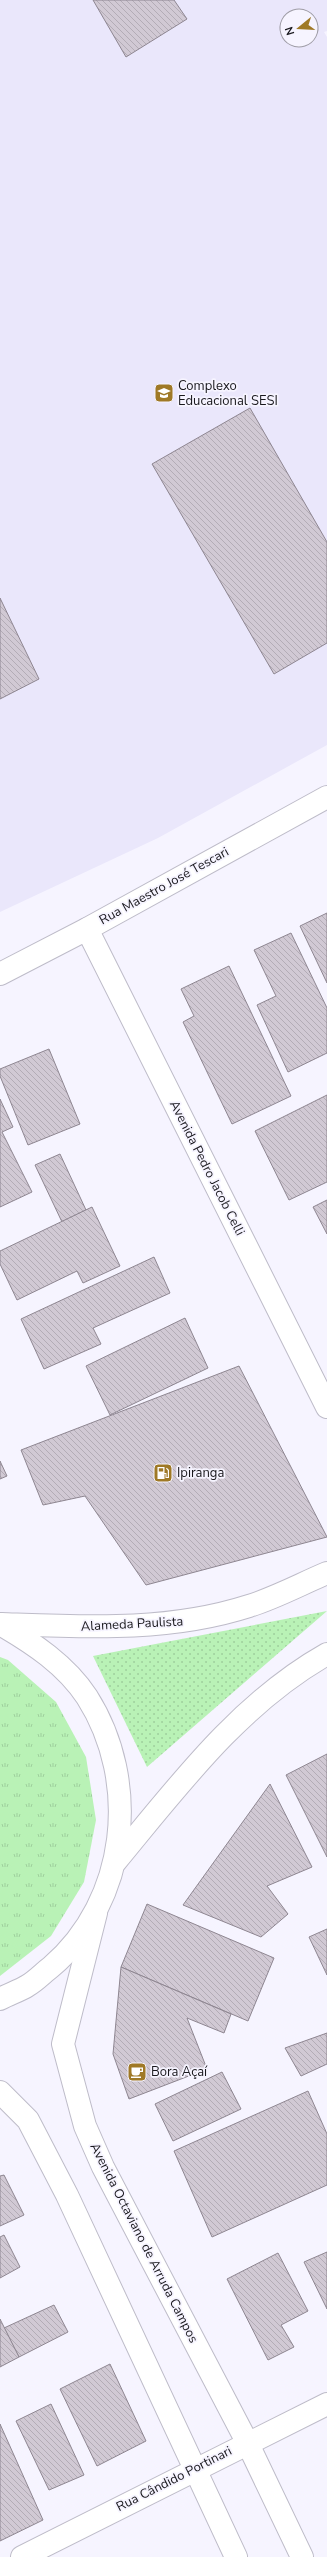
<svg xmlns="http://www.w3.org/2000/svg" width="327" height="2557" viewBox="0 0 327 2557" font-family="'Nunito Sans',sans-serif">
	<defs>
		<pattern id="grass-dots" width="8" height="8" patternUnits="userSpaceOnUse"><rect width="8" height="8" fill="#b9f2b6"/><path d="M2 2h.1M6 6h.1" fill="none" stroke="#9ecf9c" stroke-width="1.8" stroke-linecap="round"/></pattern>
		<pattern id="park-tufts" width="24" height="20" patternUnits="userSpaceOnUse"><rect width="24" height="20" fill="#b9f2b6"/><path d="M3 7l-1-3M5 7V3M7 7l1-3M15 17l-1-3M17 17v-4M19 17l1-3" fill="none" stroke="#9ecf9c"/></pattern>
		<pattern id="building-back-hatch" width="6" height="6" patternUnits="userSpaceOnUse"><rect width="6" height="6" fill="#d1c9d4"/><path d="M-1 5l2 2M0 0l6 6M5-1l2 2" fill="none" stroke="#b3acb6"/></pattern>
	</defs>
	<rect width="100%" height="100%" fill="#f6f4ff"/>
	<!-- built -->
	<path fill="#eae7fb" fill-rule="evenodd" d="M0,0H327V31L324,32L327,37V745L158,838L0,912ZM287,16H311V40H287Z"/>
	<!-- grass -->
	<polygon fill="url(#grass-dots)" points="327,1611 147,1767 93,1656"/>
	<!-- park -->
	<polygon fill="url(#park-tufts)" points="0,1657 8,1660 56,1702 86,1757 96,1820 84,1882 51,1936 0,1976"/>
	<!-- building -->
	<g fill="url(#building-back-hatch)" stroke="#8e8691">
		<polygon points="93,0 174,0 187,19 126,57"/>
		<polygon points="250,408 327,542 327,643 274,674 152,464"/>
		<polygon points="0,598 39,679 0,699"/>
		<polygon points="327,913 327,983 300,926"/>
		<polygon points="291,933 327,1008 327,1053 288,1072 257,1005 276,996 254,950"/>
		<polygon points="229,966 291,1096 232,1124 183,1022 194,1016 181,989"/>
		<polygon points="49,1049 80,1124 28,1145 0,1076 0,1069"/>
		<polygon points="327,1095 327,1182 289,1200 255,1131"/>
		<polygon points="0,1099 13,1127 2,1132 32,1192 0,1207"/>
		<polygon points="60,1154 86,1210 62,1222 35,1165"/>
		<polygon points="327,1200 327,1234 313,1207"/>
		<polygon points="92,1207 120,1266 83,1283 77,1271 17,1300 0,1264 0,1251"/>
		<polygon points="154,1257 170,1293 93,1328 101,1344 44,1369 21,1319"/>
		<polygon points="185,1318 208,1368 110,1415 86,1366"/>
		<polygon points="239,1366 327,1537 146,1585 85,1496 43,1505 21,1450"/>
		<polygon points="0,1461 7,1476 0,1479"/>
		<polygon points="327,1754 327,1857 286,1775"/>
		<polygon points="270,1784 312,1867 267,1886 288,1914 261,1937 183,1905"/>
		<polygon points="147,1904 274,1958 248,2021 121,1967"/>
		<polygon points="327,1929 327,1975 309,1937"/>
		<polygon points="121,1967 231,2014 224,2033 187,2018 207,2069 129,2099 113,2054"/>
		<polygon points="327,2033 327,2064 301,2076 285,2048"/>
		<polygon points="222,2072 241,2109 173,2141 155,2104"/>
		<polygon points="308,2091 327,2134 327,2185 212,2237 174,2151"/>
		<polygon points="4,2175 24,2215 0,2226 0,2176"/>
		<polygon points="4,2235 20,2267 0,2278 0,2237"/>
		<polygon points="327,2252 327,2309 304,2262"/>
		<polygon points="278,2253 308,2311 281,2325 294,2347 268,2360 227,2279"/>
		<polygon points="54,2305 68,2332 19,2357 4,2328"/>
		<polygon points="0,2319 19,2357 0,2367"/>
		<polygon points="110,2364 146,2441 97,2466 60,2389"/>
		<polygon points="51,2404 84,2475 49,2490 16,2421"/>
		<polygon points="0,2424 43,2520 0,2541"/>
	</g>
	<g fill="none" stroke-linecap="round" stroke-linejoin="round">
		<!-- street casing -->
		<g stroke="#bebcc9" stroke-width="24">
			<g id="street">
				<polyline points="87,929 327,1407"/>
				<polyline points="0,974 87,929 327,797"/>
				<polyline points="96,1913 63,2044 85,2126 103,2167 247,2442 302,2557"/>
				<polyline points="0,2092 28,2120 67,2195 236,2557"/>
				<polyline points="22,2557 327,2404"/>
			</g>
		</g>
		<!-- secondary casing -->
		<g stroke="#bebcc9" stroke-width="24">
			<g id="secondary">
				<path d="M0,1624C33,1643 66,1665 87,1697C141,1782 128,1901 51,1967C43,1973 36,1981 27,1986C19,1991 9,1994 0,1999"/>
				<path d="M1,1624C85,1627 168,1632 249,1606C275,1598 301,1584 327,1573"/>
				<path d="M116,1861C178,1786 240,1703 327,1654"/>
			</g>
		</g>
		<!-- street -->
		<use href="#street" stroke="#fff" stroke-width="22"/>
		<!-- secondary -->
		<use href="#secondary" stroke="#fff" stroke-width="22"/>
	</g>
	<!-- icons -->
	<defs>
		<g id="school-square" transform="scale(1)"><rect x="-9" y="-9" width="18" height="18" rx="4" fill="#9f7926" stroke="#f6f4ff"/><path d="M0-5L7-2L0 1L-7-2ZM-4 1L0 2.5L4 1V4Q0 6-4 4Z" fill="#fff"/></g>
		<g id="fuel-square" transform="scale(1)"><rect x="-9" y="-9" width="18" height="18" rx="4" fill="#9f7926" stroke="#f6f4ff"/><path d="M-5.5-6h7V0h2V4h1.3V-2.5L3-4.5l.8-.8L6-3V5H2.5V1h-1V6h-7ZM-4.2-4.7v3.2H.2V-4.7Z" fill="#fff"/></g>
		<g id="cafe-square" transform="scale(1)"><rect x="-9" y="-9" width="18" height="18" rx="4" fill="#9f7926" stroke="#f6f4ff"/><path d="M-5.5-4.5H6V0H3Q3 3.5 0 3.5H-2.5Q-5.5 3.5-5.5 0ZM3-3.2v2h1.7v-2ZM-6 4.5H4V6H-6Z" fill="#fff"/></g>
	</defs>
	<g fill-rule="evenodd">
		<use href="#school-square" x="164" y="393"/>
		<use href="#fuel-square" x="163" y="1473"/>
		<use href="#cafe-square" x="137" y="2072"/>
	</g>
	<g text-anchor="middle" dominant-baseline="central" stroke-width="3.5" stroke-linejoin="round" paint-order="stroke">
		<!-- poi labels -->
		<g font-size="13" fill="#19181d" stroke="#f6f4ff" text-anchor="start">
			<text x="178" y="386">Complexo<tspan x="178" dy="15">Educacional SESI</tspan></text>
			<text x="177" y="1473">Ipiranga</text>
			<text x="151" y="2072">Bora Açaí</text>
		</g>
		<!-- street labels -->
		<g font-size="13" fill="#19181d" stroke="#f6f4ff">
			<text transform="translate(164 886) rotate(-29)">Rua Maestro José Tescari</text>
			<text transform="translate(207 1168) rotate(63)">Avenida Pedro Jacob Celli</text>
			<text transform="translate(132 1624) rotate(-3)">Alameda Paulista</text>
			<text transform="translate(144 2243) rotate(63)">Avenida Octaviano de Arruda Campos</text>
			<text transform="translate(174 2479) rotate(-27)">Rua Cândido Portinari</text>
		</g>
	</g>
	<!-- north arrow -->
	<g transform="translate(299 28) rotate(252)"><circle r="19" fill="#f6f4ff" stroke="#9e9ca5"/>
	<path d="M0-3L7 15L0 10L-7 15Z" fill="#9f7926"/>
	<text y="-6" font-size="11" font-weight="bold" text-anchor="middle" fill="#19181d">N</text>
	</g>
</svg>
